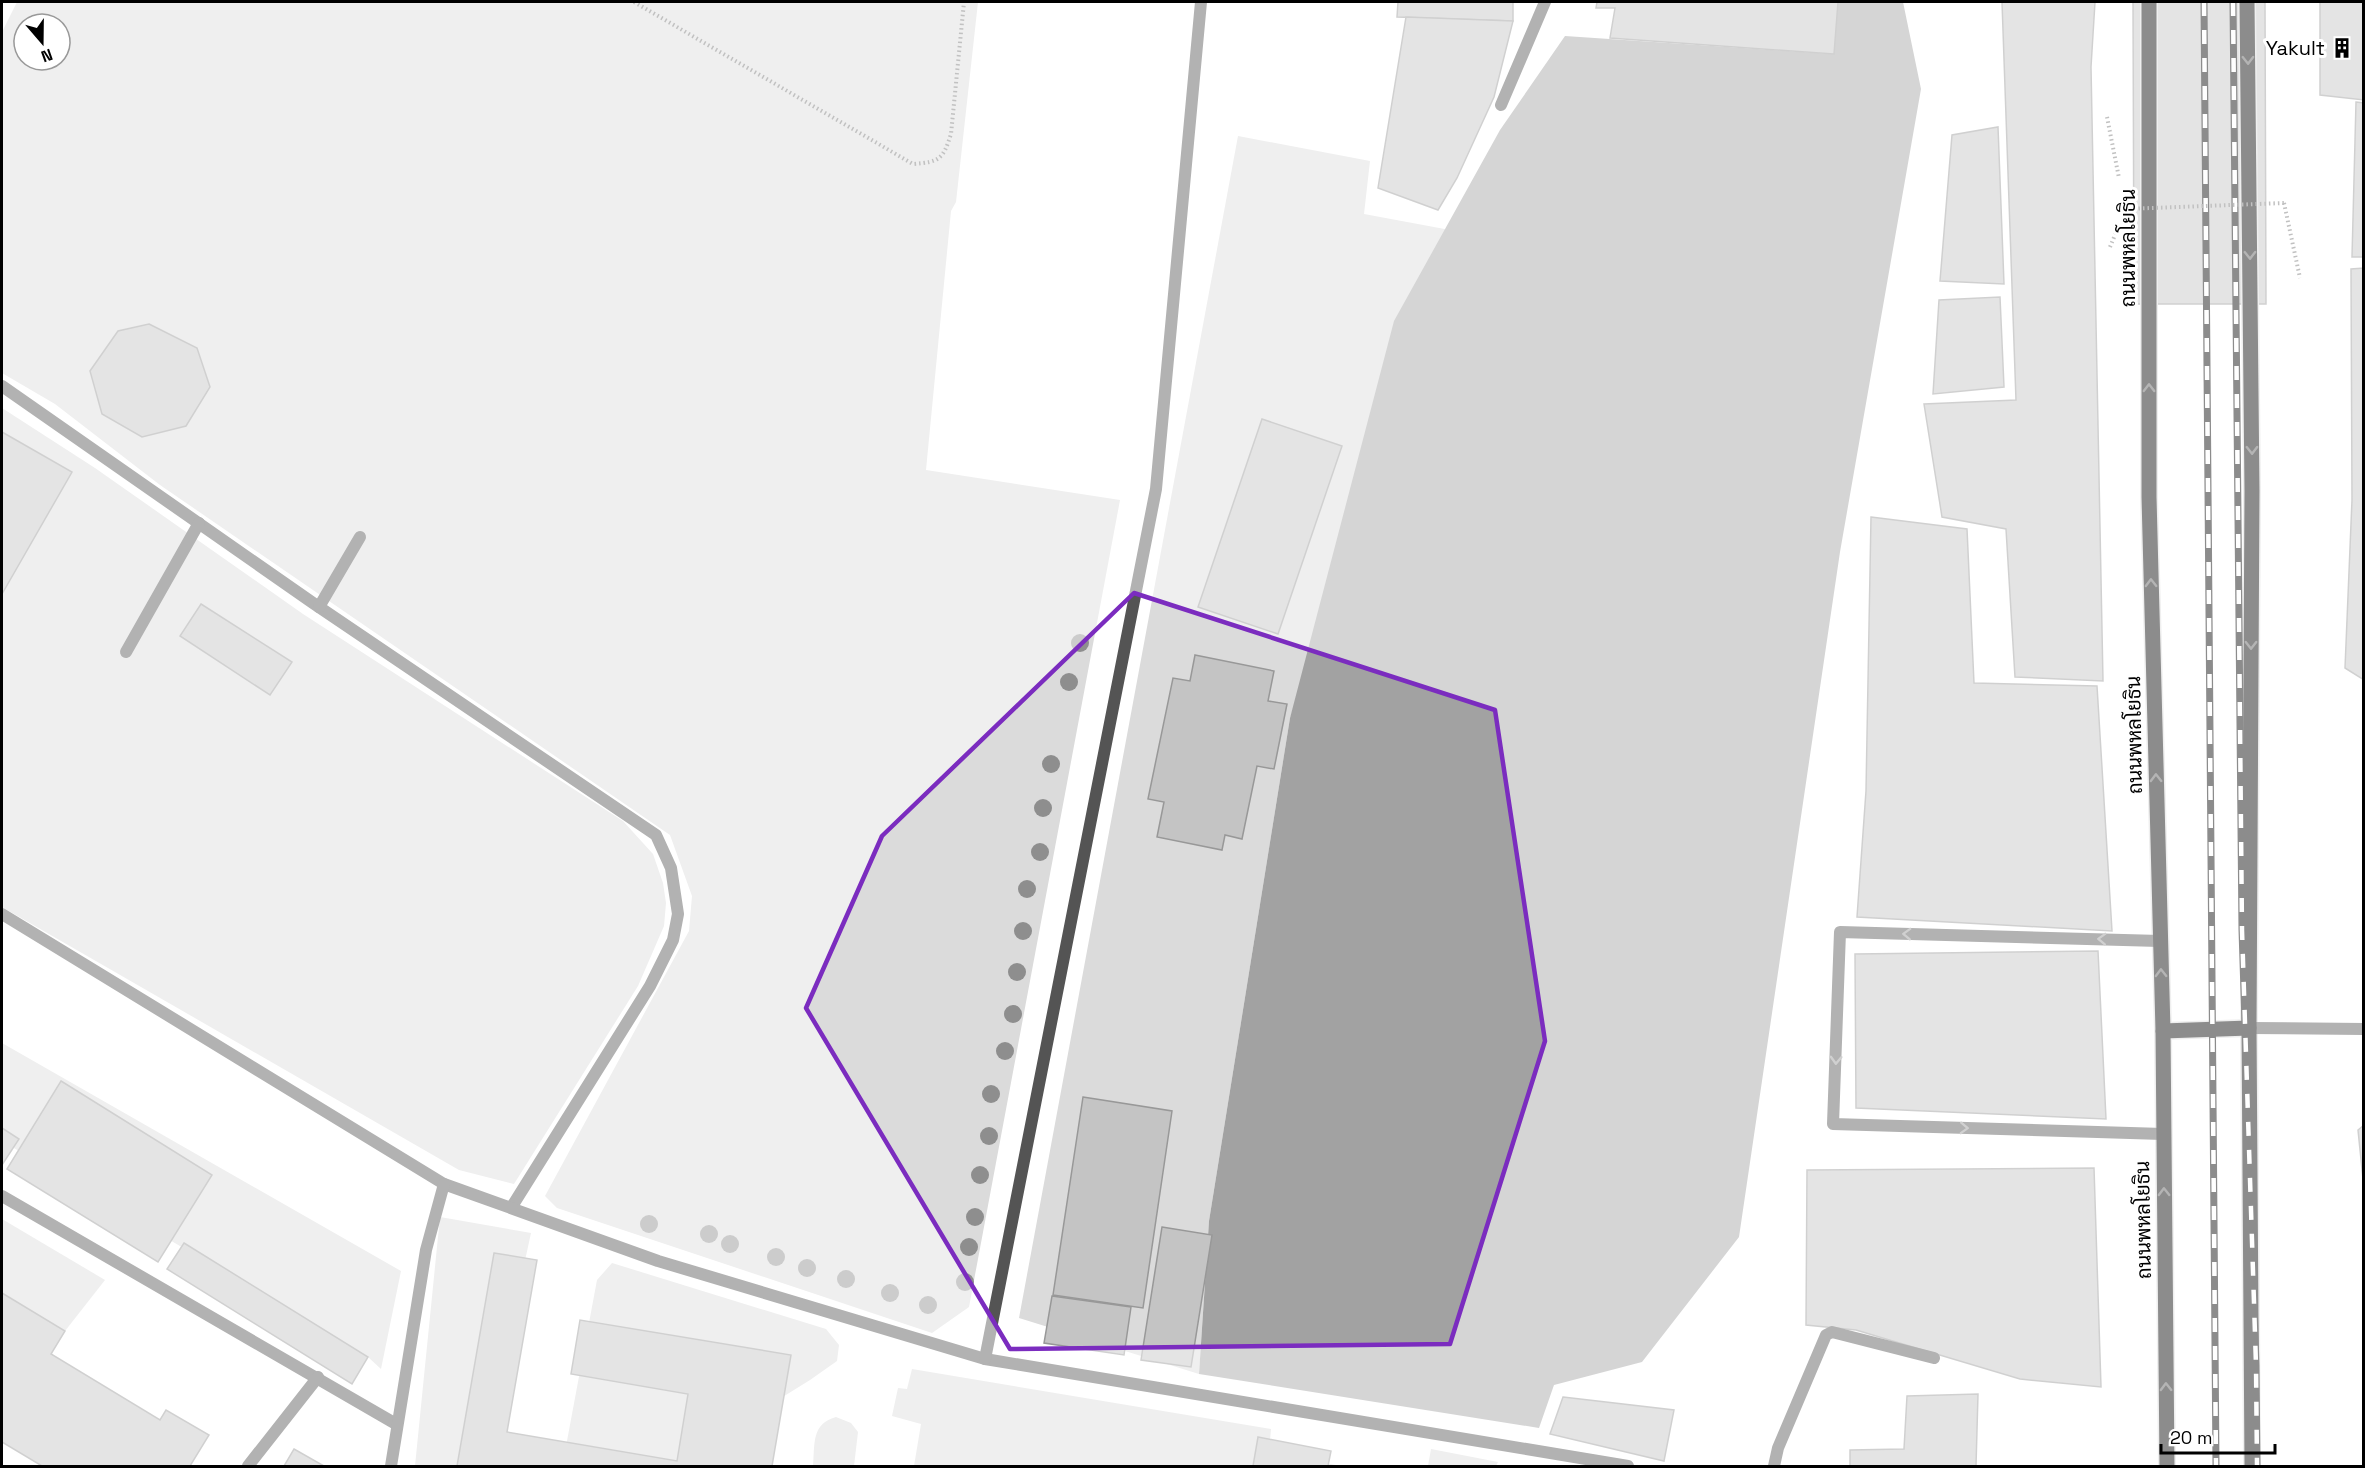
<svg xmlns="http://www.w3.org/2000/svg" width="2365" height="1468" viewBox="0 0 2365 1468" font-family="'Space Grotesk',Sarabun,sans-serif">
	<rect width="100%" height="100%" fill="#fff"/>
	<!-- green -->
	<g fill="#dbdbdb" fill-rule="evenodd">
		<path d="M17,2H978L956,202L951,211L926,470L1120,500L969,1307L932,1333L557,1208L545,1196L689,931L692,896L670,835L160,485L55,404L2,373V32ZM24,24H60V60H24Z"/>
		<polygon points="1238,136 1370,161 1364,214 1450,230 1290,718 1209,1221 1199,1374 1019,1318"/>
		<polygon points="2,408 95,468 303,614 623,821 653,854 663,883 666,903 664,926 638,986 514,1184 459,1170 2,907"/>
		<polygon points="2,1043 401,1271 381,1369 368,1357 2,1141"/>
		<polygon points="440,1217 531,1233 487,1435 564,1457 597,1280 612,1263 826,1329 839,1345 837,1361 810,1380 773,1403 766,1466 415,1466"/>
		<polygon points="2,1219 105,1280 65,1331 2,1297"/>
		<polygon points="912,1369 1271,1429 1269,1452 1341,1466 914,1466 921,1424 892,1416 898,1388 907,1389"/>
		<path d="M836,1417L851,1423L858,1432L854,1466H813C815,1444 811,1424 836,1417Z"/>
		<polygon points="1431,1449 1498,1462 1496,1466 1428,1466"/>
	</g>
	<!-- water -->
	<polygon fill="#a2a2a2" points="1838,2 1903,2 1921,89 1840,552 1739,1237 1642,1362 1554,1385 1539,1428 1199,1374 1209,1221 1290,718 1394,321 1500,130 1565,36 1833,54"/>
	<!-- building -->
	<g fill="#c4c4c4" stroke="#989898" stroke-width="1.5">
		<polygon points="1398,2 1513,2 1513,21 1397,17"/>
		<polygon points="1597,2 1838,2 1834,54 1610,38 1615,8 1596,8"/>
		<polygon points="2002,2 2095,2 2091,67 2103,681 2015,677 2006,529 1942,517 1924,404 2016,400"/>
		<polygon points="2133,2 2265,2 2266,304 2134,304"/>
		<polygon points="2320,2 2364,2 2364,100 2320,95"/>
		<polygon points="1406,17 1513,21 1494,97 1457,178 1438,210 1378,188"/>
		<polygon points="2356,102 2364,103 2364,257 2352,257"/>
		<polygon points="1998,127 2004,284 1940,281 1952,135"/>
		<polygon points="2364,268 2364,680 2345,668 2352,500 2351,269"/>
		<polygon points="2000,297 2004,387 1933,394 1939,300"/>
		<polygon points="149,324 197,348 210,387 186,426 142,437 102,414 90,371 118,331"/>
		<polygon points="1262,419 1342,446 1278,634 1198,607"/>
		<polygon points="2,432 72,472 2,594"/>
		<polygon points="1871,517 1967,529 1974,683 2097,686 2112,931 1857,917 1866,791"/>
		<polygon points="201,604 292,662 270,695 180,636"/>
		<polygon points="1195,655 1274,671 1268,701 1287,704 1274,769 1257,766 1242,839 1225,835 1222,850 1157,837 1164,802 1148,799 1173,678 1190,681"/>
		<polygon points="2098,951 2106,1119 1856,1108 1855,954"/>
		<polygon points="61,1081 212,1175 158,1262 7,1169"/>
		<polygon points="1083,1097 1172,1111 1143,1308 1053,1295"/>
		<polygon points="2364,1125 2364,1189 2358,1130"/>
		<polygon points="2,1128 19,1139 2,1165"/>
		<polygon points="2094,1168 2101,1387 2020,1379 1856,1330 1806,1325 1807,1170"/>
		<polygon points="1162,1227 1212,1235 1191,1367 1141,1360"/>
		<polygon points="184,1243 368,1357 352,1384 167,1269"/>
		<polygon points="494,1253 537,1260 507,1432 677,1461 688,1394 571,1374 580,1320 791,1355 772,1466 457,1466"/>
		<polygon points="2,1293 65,1331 51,1354 160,1420 166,1410 209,1435 190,1466 42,1466 2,1442"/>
		<polygon points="1052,1296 1131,1307 1124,1355 1044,1343"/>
		<polygon points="1978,1394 1976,1466 1850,1466 1850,1450 1904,1449 1907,1396"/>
		<polygon points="1563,1397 1674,1410 1664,1461 1550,1434"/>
		<polygon points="1258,1437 1331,1451 1328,1466 1253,1466"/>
		<polygon points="294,1449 324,1466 284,1466"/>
	</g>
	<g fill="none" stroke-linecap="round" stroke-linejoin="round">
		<!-- primary casing -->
		<g stroke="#dbdbdb" stroke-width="18">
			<g id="primary">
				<polyline points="2149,2 2149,497 2163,1031 2167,1466"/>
				<polyline points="2247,2 2252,491 2249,1028 2252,1466"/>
				<polyline points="2163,1031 2249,1028"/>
			</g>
		</g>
		<!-- path -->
		<g stroke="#767676" stroke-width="4" stroke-dasharray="1.5 3" stroke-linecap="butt">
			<path d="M634,2L913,164C940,162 943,159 951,134L964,2"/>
			<polyline points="2107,117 2119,178"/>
			<polyline points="2284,203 2300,278"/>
			<polyline points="2110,247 2120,223"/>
		</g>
		<!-- service -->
		<g stroke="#545454" stroke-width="12">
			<polyline points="1501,105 1545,2"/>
			<polyline points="2,386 313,603 656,835 671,868 678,914 673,940 650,986 511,1208"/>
			<polyline points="319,607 360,537"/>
			<polyline points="126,652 199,523"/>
			<polyline points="2,914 444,1184 658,1261 985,1359 1628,1466"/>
			<polyline points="2160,941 1840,932 1833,1124 2163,1134"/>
			<polyline points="2,1196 396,1424"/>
			<polyline points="985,1359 1156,489 1201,2"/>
			<polyline points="248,1466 318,1377"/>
			<polyline points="391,1466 426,1250 444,1184"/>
		</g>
		<!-- minor -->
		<g stroke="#545454" stroke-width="12">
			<polyline points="2249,1028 2364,1029"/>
			<polyline points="1774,1466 1778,1448 1826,1335 1832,1332 1934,1358"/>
		</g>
		<!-- primary -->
		<use href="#primary" stroke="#000" stroke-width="15"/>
		<!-- rail casing -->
		<g stroke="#000" stroke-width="7">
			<g id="rail">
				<polyline points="2204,2 2216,1466"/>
				<polyline points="2233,2 2242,930 2256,1365 2257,1466"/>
			</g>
		</g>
		<!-- rail -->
		<use href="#rail" stroke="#fff" stroke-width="4.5" stroke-dasharray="14" stroke-linecap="butt"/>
		<!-- path-bridge -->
		<polyline stroke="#767676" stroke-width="4" stroke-dasharray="1.5 3" stroke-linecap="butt" points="2125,209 2284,203"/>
	</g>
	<!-- trees -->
	<g fill="#8e8e8e">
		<circle cx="1080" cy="643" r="9"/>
		<circle cx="1069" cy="682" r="9"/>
		<circle cx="1051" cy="764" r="9"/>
		<circle cx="1043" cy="808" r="9"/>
		<circle cx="1040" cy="852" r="9"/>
		<circle cx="1027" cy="889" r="9"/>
		<circle cx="1023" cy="931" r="9"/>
		<circle cx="1017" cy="972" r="9"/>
		<circle cx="1013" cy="1014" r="9"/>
		<circle cx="1005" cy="1051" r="9"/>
		<circle cx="991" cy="1094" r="9"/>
		<circle cx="989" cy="1136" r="9"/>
		<circle cx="980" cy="1175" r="9"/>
		<circle cx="975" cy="1217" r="9"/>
		<circle cx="649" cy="1224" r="9"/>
		<circle cx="709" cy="1234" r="9"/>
		<circle cx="730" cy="1244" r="9"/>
		<circle cx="969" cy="1247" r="9"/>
		<circle cx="776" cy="1257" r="9"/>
		<circle cx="807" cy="1268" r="9"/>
		<circle cx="846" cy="1279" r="9"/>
		<circle cx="965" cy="1282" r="9"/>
		<circle cx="890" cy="1293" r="9"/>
		<circle cx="928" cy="1305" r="9"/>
	</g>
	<!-- one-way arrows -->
	<defs><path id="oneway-chevron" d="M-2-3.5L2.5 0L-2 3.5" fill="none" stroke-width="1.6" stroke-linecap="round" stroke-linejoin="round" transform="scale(1.5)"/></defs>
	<g stroke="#595959">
		<use href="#oneway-chevron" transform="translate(2248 60) rotate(89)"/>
		<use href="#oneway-chevron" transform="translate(2250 255) rotate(89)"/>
		<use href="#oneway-chevron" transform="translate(2149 388) rotate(-90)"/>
		<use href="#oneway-chevron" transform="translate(2252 450) rotate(89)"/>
		<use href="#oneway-chevron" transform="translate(2151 583) rotate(-91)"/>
		<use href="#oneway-chevron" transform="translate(2251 645) rotate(90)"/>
		<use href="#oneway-chevron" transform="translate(2156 778) rotate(-91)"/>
		<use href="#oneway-chevron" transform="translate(2161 973) rotate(-91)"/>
		<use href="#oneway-chevron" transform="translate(2164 1192) rotate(-91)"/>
		<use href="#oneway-chevron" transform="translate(2166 1387) rotate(-91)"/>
	</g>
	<g stroke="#989898">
		<use href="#oneway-chevron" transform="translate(1907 934) rotate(-178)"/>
		<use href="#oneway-chevron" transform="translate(2102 939) rotate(-178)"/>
		<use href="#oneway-chevron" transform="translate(1836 1060) rotate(92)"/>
		<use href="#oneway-chevron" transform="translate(1964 1128) rotate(2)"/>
	</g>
	<!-- marked area -->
	<path d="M0 0H2365V1468H0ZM1134,593L1495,710L1545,1041L1450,1344L1010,1349L806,1008L882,836Z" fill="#fff" fill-opacity=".55" fill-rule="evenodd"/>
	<path fill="none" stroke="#7b2cbf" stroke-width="4.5" stroke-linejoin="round" d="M1134,593L1495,710L1545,1041L1450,1344L1010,1349L806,1008L882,836Z"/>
	<!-- icons -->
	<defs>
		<g id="building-bare" transform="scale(1.62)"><path d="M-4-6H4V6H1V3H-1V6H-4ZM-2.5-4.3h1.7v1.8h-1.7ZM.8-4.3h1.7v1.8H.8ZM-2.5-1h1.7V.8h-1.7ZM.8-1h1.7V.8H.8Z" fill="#000" stroke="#fff" stroke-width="2.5" paint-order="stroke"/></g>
	</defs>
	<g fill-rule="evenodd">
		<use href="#building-bare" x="2342" y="48"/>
	</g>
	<g text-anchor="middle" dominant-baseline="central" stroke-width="6" stroke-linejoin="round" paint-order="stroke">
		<!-- poi labels -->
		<g font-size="20" fill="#000" stroke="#fff" text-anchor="end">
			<text x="2325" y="48">Yakult</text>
		</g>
		<!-- street labels -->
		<g font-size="20" fill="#000" stroke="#fff">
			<text transform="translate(2128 248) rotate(-90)">ถนนพหลโยธิน</text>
			<text transform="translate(2134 735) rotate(-91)">ถนนพหลโยธิน</text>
			<text transform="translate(2143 1220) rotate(-91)">ถนนพหลโยธิน</text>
		</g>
	</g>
	<!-- border -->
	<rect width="2365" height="1468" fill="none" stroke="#000000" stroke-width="6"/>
	<!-- north arrow -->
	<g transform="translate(42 42) rotate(160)"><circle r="28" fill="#ffffff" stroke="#999999" stroke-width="1.5"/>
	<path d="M0-4.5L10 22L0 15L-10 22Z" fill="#000000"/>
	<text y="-9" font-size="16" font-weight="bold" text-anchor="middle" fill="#000000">N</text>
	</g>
	<!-- scale -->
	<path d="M2161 1444v9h114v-9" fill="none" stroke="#000000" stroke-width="3"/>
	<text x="2170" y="1444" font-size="18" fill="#000000" stroke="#ffffff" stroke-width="4.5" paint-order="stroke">20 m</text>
</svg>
